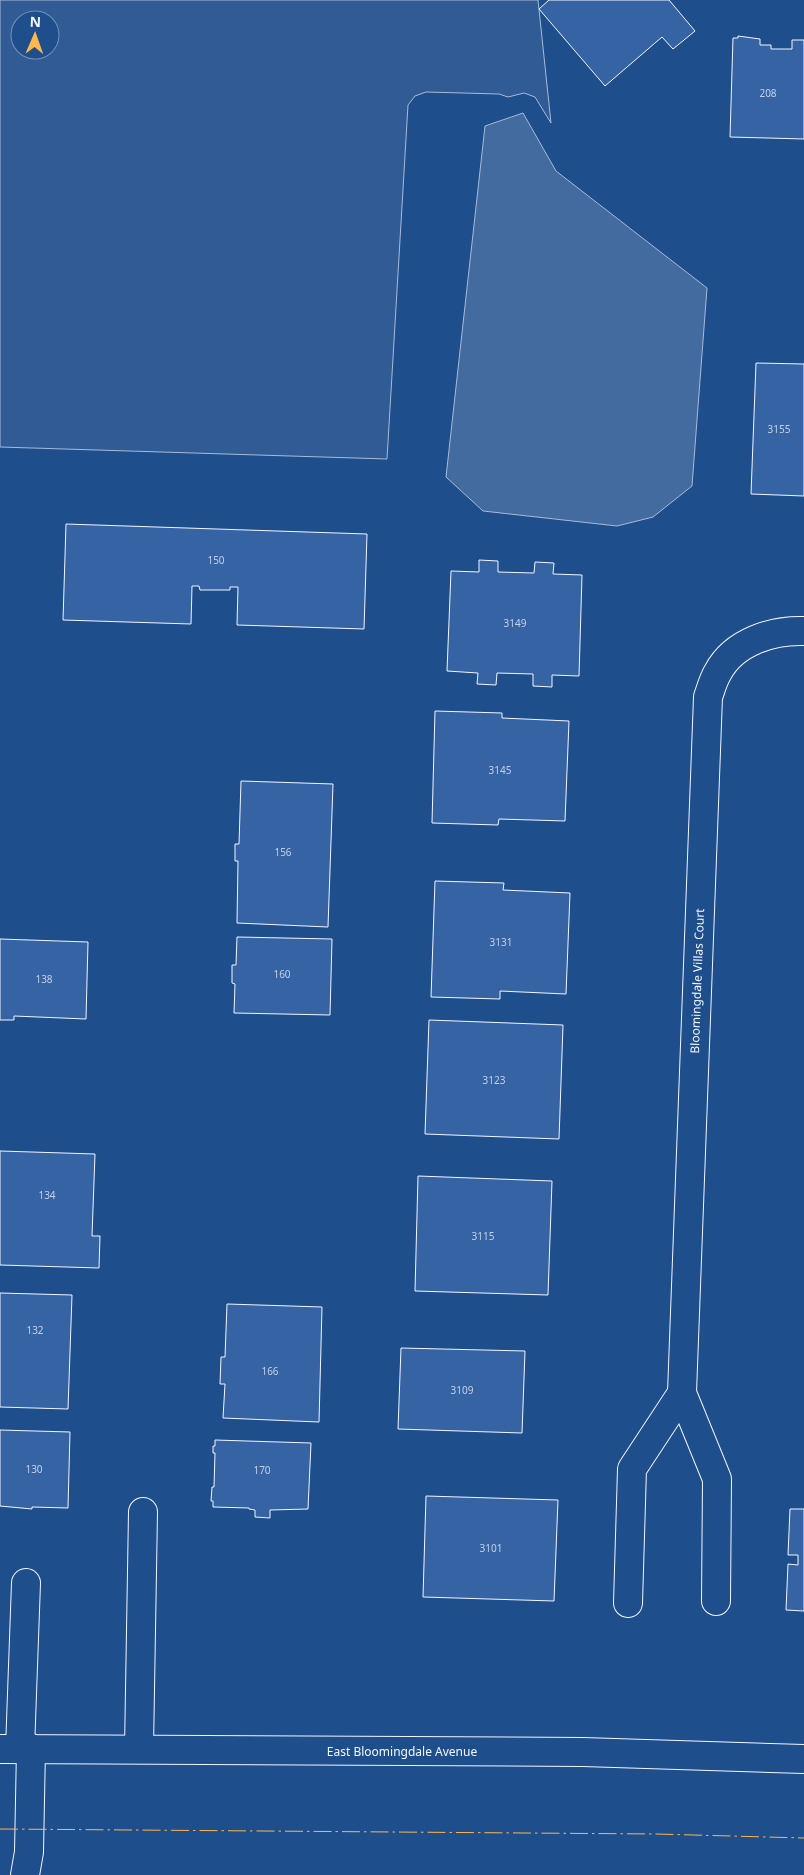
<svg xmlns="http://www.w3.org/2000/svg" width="804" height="1875" viewBox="0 0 804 1875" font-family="'Noto Sans',sans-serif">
	<rect width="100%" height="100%" fill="#1f4e8c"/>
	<!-- built -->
	<path fill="#305b95" stroke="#a8bbd7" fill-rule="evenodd" d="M0,0H538L551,123L535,97L524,93L508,97L499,94L426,92L415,96L408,105L387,459L0,447ZM20,20H50V50H20Z"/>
	<!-- water -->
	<polygon fill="#446ba0" stroke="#a8bbd7" points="523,113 556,171 707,288 692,486 653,517 617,526 483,511 446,477 485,126"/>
	<!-- building -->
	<g fill="#3563a3" stroke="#f2f6ff">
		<polygon points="549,0 669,0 695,31 673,49 662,37 605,86 539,9"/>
		<polygon points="738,36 760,39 760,45 771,45 771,49 792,49 792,40 804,40 804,139 730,137 733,38 738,38"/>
		<polygon points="756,363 804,364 804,496 751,494"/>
		<polygon points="66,524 367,534 364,629 237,625 238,587 230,587 230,590 200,590 199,586 192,586 191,624 63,620"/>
		<polygon points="479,560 498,561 498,572 534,573 535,562 554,563 553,574 582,575 579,676 552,675 552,687 533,686 533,674 497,673 496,685 477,684 478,673 447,671 451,571 479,572"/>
		<polygon points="435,711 502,713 502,718 569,721 565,821 499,819 498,825 432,823"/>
		<polygon points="241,781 333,784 328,927 237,923 238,861 235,861 235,844 239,844"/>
		<polygon points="435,881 504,883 503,890 570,893 566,994 500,991 500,999 431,997"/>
		<polygon points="237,937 332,939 330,1015 234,1013 235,984 232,983 232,965 236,965"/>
		<polygon points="0,939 88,942 86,1019 14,1016 14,1020 0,1020"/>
		<polygon points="429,1020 563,1025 559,1139 425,1134"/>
		<polygon points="0,1151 95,1154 92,1236 100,1236 99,1268 0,1265"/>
		<polygon points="418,1176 552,1181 548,1295 415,1291"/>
		<polygon points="0,1293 72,1295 68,1409 0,1407"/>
		<polygon points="227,1304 322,1307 319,1422 223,1418 225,1384 220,1384 221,1357 225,1357"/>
		<polygon points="401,1348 525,1351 522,1433 398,1429"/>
		<polygon points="0,1430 70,1432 68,1508 32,1507 32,1509 0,1506"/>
		<polygon points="215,1440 311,1443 308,1509 270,1510 270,1518 255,1517 255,1510 249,1509 249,1508 213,1507 213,1501 211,1501 212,1487 214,1487 215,1453 213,1453 213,1446 215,1446"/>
		<polygon points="426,1496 558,1500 554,1601 423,1597"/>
		<polygon points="790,1509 804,1509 804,1611 786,1610 788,1564 798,1565 798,1555 788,1555"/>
	</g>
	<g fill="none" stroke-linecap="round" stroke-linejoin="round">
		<!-- minor casing -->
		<g stroke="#f2f6ff" stroke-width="30">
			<g id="minor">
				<path d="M716,1601L717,1479L682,1393L708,697C711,689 713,680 718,672C734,642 772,630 804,631"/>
				<polyline points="628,1603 632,1469 682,1393"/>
				<polyline points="20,1749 26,1583"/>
				<polyline points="139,1749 143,1512"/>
				<polyline points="25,1875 29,1852 31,1748"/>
			</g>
		</g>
		<!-- major casing -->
		<g stroke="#f2f6ff" stroke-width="30">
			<polyline id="major" points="0,1749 583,1752 804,1759"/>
		</g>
		<!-- minor -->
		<use href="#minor" stroke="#1f4e8c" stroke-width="28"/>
		<!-- major -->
		<use href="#major" stroke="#1f4e8c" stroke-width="28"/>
		<!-- power -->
		<polyline stroke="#ffb74d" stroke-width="1" stroke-dasharray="18 4 2.5 4" stroke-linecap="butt" points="0,1829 656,1834 804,1838"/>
	</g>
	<g text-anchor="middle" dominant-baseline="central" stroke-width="4" stroke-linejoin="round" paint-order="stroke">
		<!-- number labels -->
		<g font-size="10" fill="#c3d1e8">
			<text x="768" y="93">208</text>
			<text x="779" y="429">3155</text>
			<text x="216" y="560">150</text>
			<text x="515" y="623">3149</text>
			<text x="500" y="770">3145</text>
			<text x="283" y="852">156</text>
			<text x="501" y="942">3131</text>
			<text x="282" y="974">160</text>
			<text x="44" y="979">138</text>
			<text x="494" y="1080">3123</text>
			<text x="47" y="1195">134</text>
			<text x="483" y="1236">3115</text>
			<text x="35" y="1330">132</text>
			<text x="270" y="1371">166</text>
			<text x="462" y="1390">3109</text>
			<text x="34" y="1469">130</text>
			<text x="262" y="1470">170</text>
			<text x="491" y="1548">3101</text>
		</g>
		<!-- street labels -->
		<g font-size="12" fill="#f2f6ff" stroke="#1f4e8c">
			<text transform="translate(697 981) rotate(-88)">Bloomingdale Villas Court</text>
			<text x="402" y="1751">East Bloomingdale Avenue</text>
		</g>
	</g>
	<!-- north arrow -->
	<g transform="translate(35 35) rotate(2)"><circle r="24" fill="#1f4e8c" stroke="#7391ba"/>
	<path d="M0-4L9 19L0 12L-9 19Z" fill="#ffb74d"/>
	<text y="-8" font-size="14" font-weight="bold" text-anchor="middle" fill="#f2f6ff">N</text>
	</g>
</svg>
